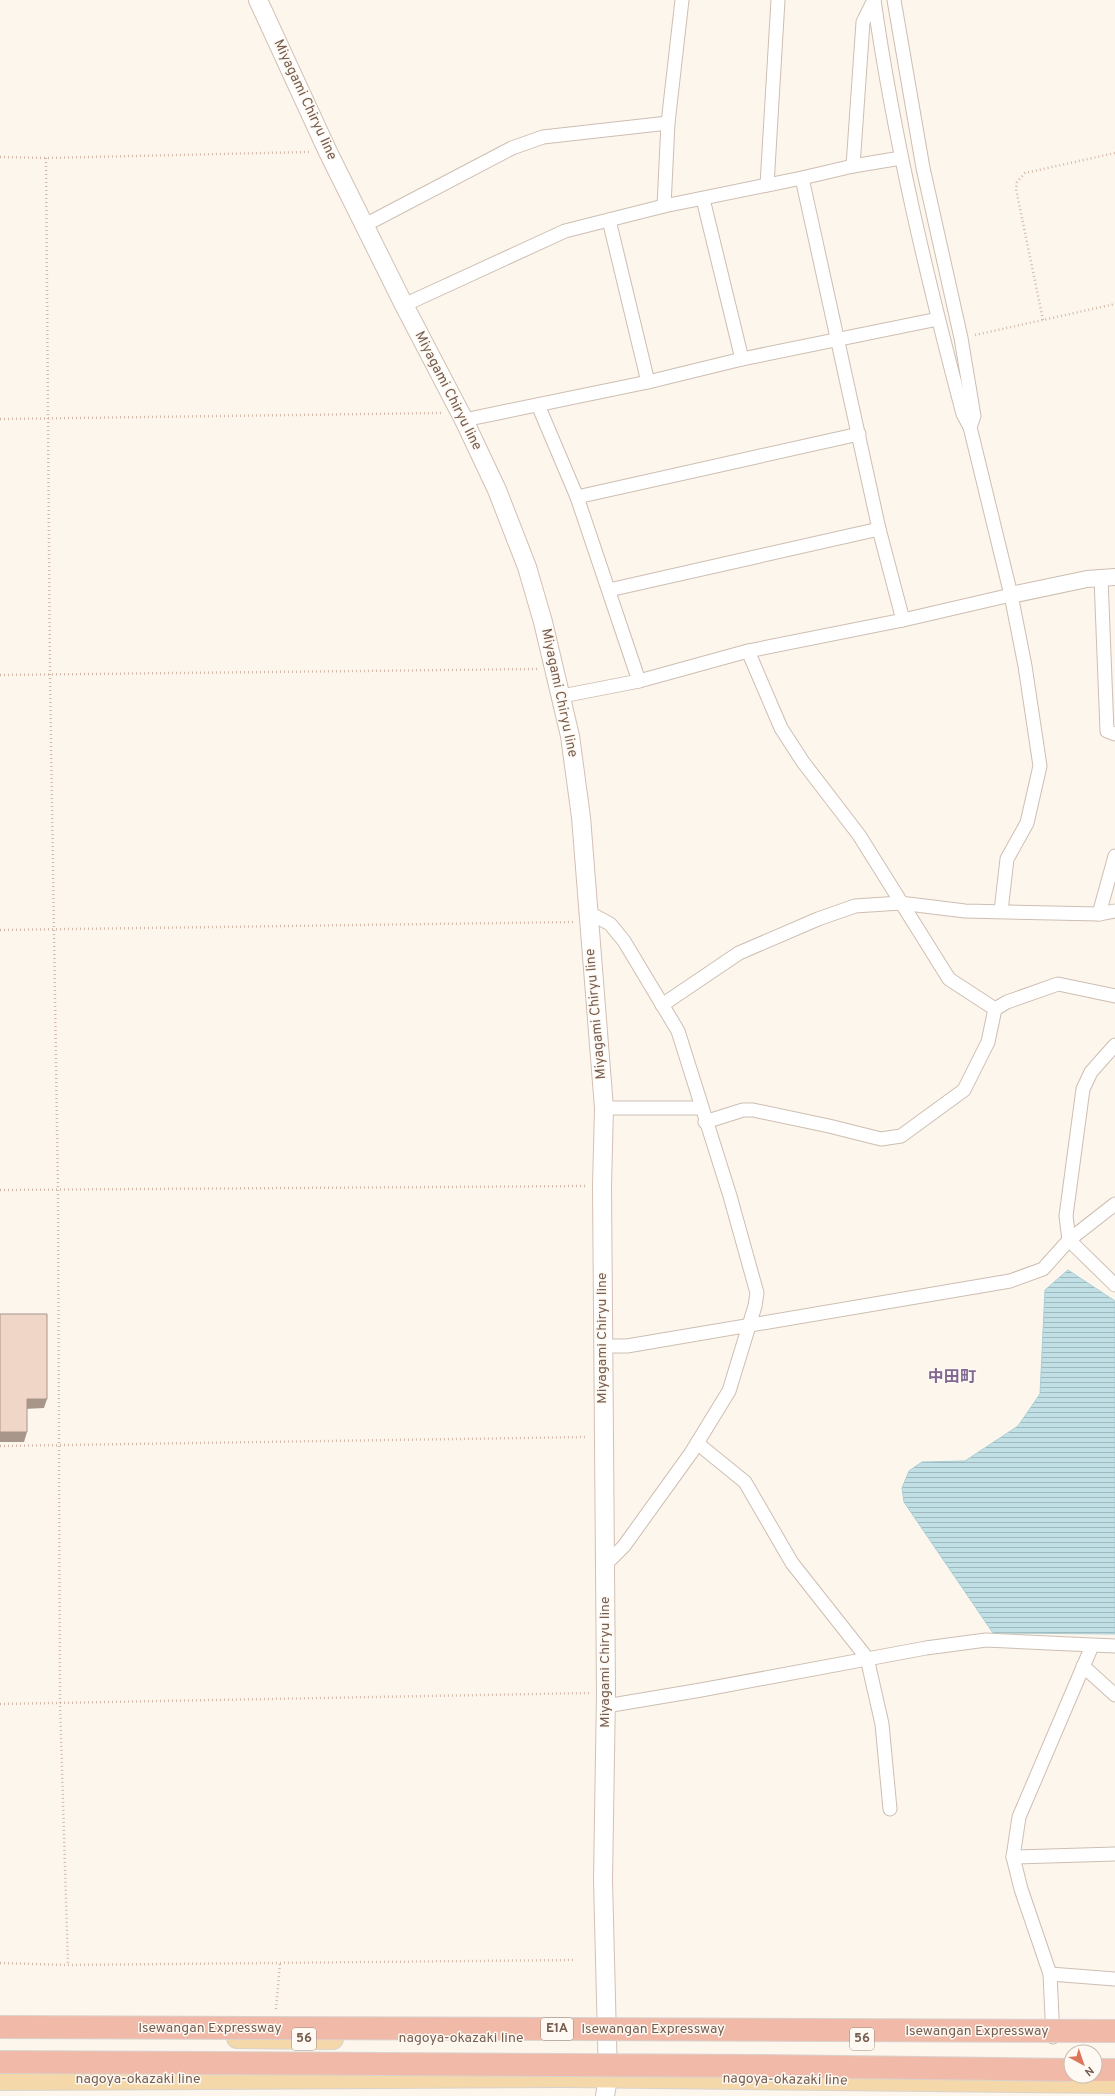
<svg xmlns="http://www.w3.org/2000/svg" width="1115" height="2096" viewBox="0 0 1115 2096" font-family="Overpass,'Noto Sans JP',sans-serif">
	<defs>
		<pattern id="water-rules" width="6" height="5" patternUnits="userSpaceOnUse"><rect width="6" height="5" fill="#c1e0e5"/><path d="M0 2.5h6" fill="none" stroke="#a1b9bc"/></pattern>
	</defs>
	<rect width="100%" height="100%" fill="#fcf6ed"/>
	<!-- water -->
	<polygon fill="url(#water-rules)" stroke="#a8cfd6" points="1068,1270 1115,1301 1115,1634 993,1633 904,1502 902,1488 909,1471 922,1462 965,1461 1018,1426 1040,1394 1045,1290"/>
	<g fill="none" stroke-linecap="round" stroke-linejoin="round">
		<!-- minor casing -->
		<g stroke="#cebeb2" stroke-width="15">
			<g id="minor">
				<polyline points="894,0 923,168 961,338 974,416 970,427"/>
				<polyline points="853,166 863,22 874,0"/>
				<polyline points="802,178 879,529 903,620"/>
				<polyline points="767,185 778,0"/>
				<polyline points="703,199 742,359"/>
				<polyline points="664,206 668,123 682,0"/>
				<polyline points="609,220 648,382"/>
				<polyline points="365,225 512,148 543,137 668,123"/>
				<polyline points="404,305 565,231 664,206 802,178 853,166 901,158"/>
				<polyline points="538,405 577,497 639,681"/>
				<polyline points="464,420 648,382 742,359 938,319"/>
				<polyline points="577,497 859,434"/>
				<polyline points="1101,578 1107,731 1115,734"/>
				<polyline points="609,590 879,529"/>
				<path d="M562,696L639,681L748,651L903,620L1011,595L970,427L963,414C927,278 894,140 874,0"/>
				<polyline points="1001,911 1007,859 1027,823 1040,766 1025,666 1011,595"/>
				<polyline points="588,912 610,924 624,941 678,1031 730,1196 757,1293 755,1306 729,1391 691,1453 624,1546 605,1565"/>
				<polyline points="1099,914 1115,856"/>
				<polyline points="662,1005 739,953 818,919 855,906 900,903 965,911 1099,914 1115,911"/>
				<polyline points="995,1009 1007,1002 1058,984 1115,996"/>
				<polyline points="1115,1045 1091,1072 1083,1089 1066,1216 1069,1240 1115,1285"/>
				<polyline points="604,1108 701,1108"/>
				<polyline points="705,1122 743,1110 753,1110 829,1126 881,1139 901,1136 964,1090 988,1042 995,1009 949,979 859,835 803,762 781,728 748,651"/>
				<polyline points="603,1346 627,1346 1010,1281 1043,1269 1069,1240 1115,1204"/>
				<polyline points="697,1443 745,1482 792,1563 867,1658 882,1724 890,1809"/>
				<polyline points="1083,1666 1115,1695"/>
				<polyline points="606,1706 701,1690 926,1648 986,1640 1115,1646"/>
				<polyline points="1013,1857 1115,1854"/>
				<polyline points="1050,1974 1115,1979"/>
				<polyline points="1053,2037 1050,1974 1021,1889 1013,1857 1019,1817 1092,1646"/>
			</g>
		</g>
		<!-- tertiary casing -->
		<g stroke="#cebeb2" stroke-width="18">
			<polyline id="tertiary" points="1011,595 1087,579 1115,577"/>
		</g>
		<!-- secondary casing -->
		<g stroke="#d3c0b2" stroke-width="20">
			<polyline id="secondary" points="258,0 328,152 404,305 464,420 497,490 527,567 543,622 570,736 581,817 604,1108 602,1186 606,1693 603,1880 608,2078 605,2096"/>
		</g>
		<!-- primary casing -->
		<g stroke="#d9d2ce" stroke-width="22">
			<g id="primary">
				<polyline points="237,2038 333,2039"/>
				<polyline points="0,2080 566,2077 1115,2083"/>
			</g>
		</g>
		<!-- motorway casing -->
		<g stroke="#d9d2ce" stroke-width="24">
			<polyline id="motorway" points="1095,2070 1115,2070"/>
		</g>
		<!-- path -->
		<g stroke="#d5b9a8" stroke-width="2.5" stroke-dasharray="1 3" stroke-linecap="butt">
			<polyline points="0,157 46,158 309,152"/>
			<polyline points="46,158 50,675 58,1190 60,1703 68,1965"/>
			<polyline points="1043,320 1016,189 1017,182 1025,173 1115,153"/>
			<polyline points="975,335 1115,304"/>
			<polyline points="0,419 441,413"/>
			<polyline points="0,675 537,669"/>
			<polyline points="0,930 574,922"/>
			<polyline points="0,1190 585,1186"/>
			<polyline points="0,1446 587,1437"/>
			<polyline points="0,1704 589,1693"/>
			<polyline points="0,1963 68,1965 575,1960"/>
			<polyline points="276,2009 280,1963"/>
		</g>
		<!-- minor -->
		<use href="#minor" stroke="#fff" stroke-width="13"/>
		<!-- tertiary -->
		<use href="#tertiary" stroke="#fff" stroke-width="16"/>
		<!-- secondary -->
		<use href="#secondary" stroke="#fff" stroke-width="18"/>
		<!-- primary -->
		<use href="#primary" stroke="#f5d8aa" stroke-width="20"/>
		<!-- motorway -->
		<use href="#motorway" stroke="#f1baa8" stroke-width="22"/>
		<!-- motorway-bridge casing -->
		<g stroke="#d9d2ce" stroke-width="24" stroke-linecap="butt">
			<g id="motorway-bridge">
				<polyline points="0,2027 1115,2031"/>
				<polyline points="0,2062 764,2066 1071,2070"/>
			</g>
		</g>
		<!-- motorway-bridge -->
		<use href="#motorway-bridge" stroke="#f1baa8" stroke-width="22"/>
	</g>
	<!-- shaded-wall -->
	<g fill="#a8968b">
		<polygon points="27,1399 47,1399 44,1408 24,1409"/>
		<polygon points="0,1432 27,1432 24,1442 0,1442"/>
	</g>
	<!-- building -->
	<polygon fill="#f0d6c6" stroke="#a8968b" points="0,1314 47,1314 47,1399 27,1399 27,1432 0,1432"/>
	<g text-anchor="middle" dominant-baseline="central" stroke-width="3" stroke-linejoin="round" paint-order="stroke">
		<!-- shield labels -->
		<g fill="#fefaf3" stroke="#9f8c81" stroke-width="1">
			<rect x="541" y="2018" width="32" height="22" rx="3"/>
			<rect x="292" y="2028" width="24" height="22" rx="3"/>
			<rect x="850" y="2028" width="24" height="22" rx="3"/>
		</g>
		<g font-size="13" font-weight="bold" fill="#765d50">
			<text x="557" y="2029">E1A</text>
			<text x="304" y="2039">56</text>
			<text x="862" y="2039">56</text>
		</g>
		<!-- street labels -->
		<g font-size="14" fill="#765d50" stroke="#fefaf3">
			<text transform="translate(305 100) rotate(65)">Miyagami Chiryu line</text>
			<text transform="translate(448 391) rotate(63)">Miyagami Chiryu line</text>
			<text transform="translate(559 693) rotate(78)">Miyagami Chiryu line</text>
			<text transform="translate(596 1014) rotate(-95)">Miyagami Chiryu line</text>
			<text transform="translate(602 1338) rotate(-90)">Miyagami Chiryu line</text>
			<text transform="translate(605 1662) rotate(-90)">Miyagami Chiryu line</text>
			<text x="210" y="2028">Isewangan Expressway</text>
			<text x="653" y="2029">Isewangan Expressway</text>
			<text x="977" y="2031">Isewangan Expressway</text>
			<text x="461" y="2038">nagoya-okazaki line</text>
			<text x="138" y="2079">nagoya-okazaki line</text>
			<text transform="translate(785 2080) rotate(1)">nagoya-okazaki line</text>
		</g>
		<!-- quarter labels -->
		<g font-size="16" font-weight="bold" fill="#836891" stroke="#fefaf3">
			<text x="952" y="1378">中田町</text>
		</g>
	</g>
	<!-- north arrow -->
	<g transform="translate(1083 2064) rotate(140)"><circle r="19" fill="#fefaf3" stroke="#c8bbb2"/>
	<path d="M0-3L7 15L0 10L-7 15Z" fill="#dd765b"/>
	<text y="-6" font-size="11" font-weight="bold" text-anchor="middle" fill="#765d50">N</text>
	</g>
</svg>
